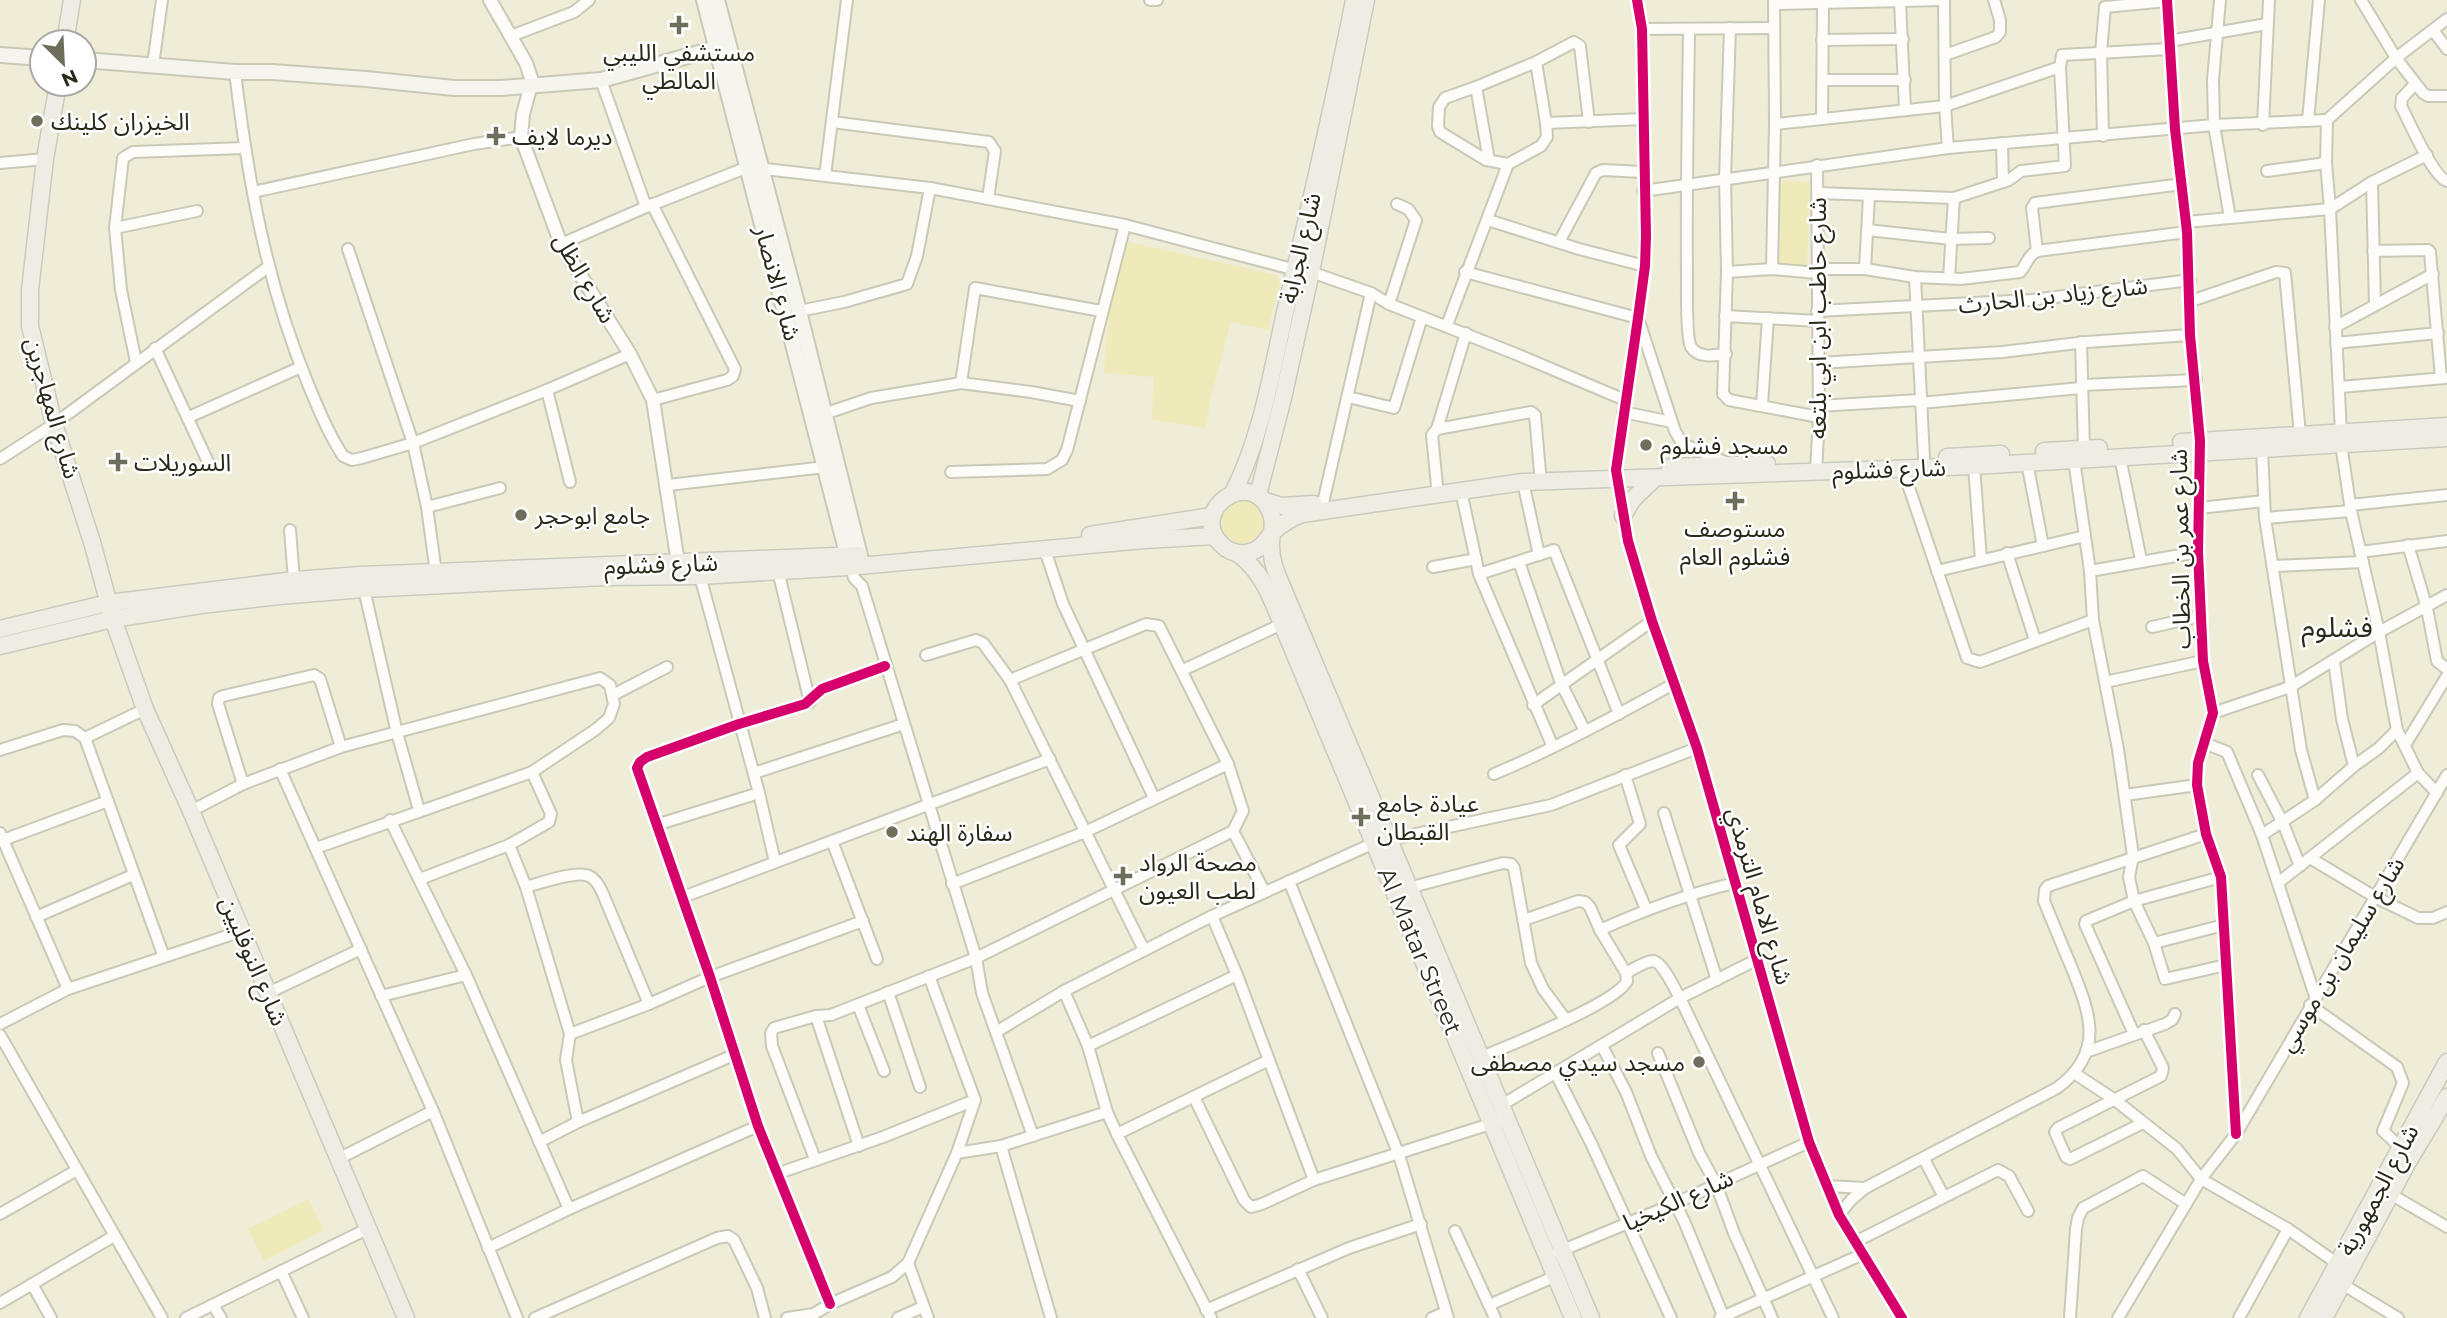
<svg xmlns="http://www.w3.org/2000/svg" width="2447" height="1318" viewBox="0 0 2447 1318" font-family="Montserrat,'Noto Sans Arabic',sans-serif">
	<rect width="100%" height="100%" fill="#efedd8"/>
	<!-- green -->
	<g fill="#efeab9">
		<polygon points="1777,180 1810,182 1807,267 1774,265"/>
		<polygon points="1129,242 1276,275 1280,283 1268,330 1231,322 1210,401 1206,428 1152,420 1154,377 1104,373 1111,277"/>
		<circle cx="1242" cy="521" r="22"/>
		<polygon points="308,1199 324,1230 264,1261 248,1229"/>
	</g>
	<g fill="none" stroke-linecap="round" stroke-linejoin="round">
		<!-- minor casing -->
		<g stroke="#cac9b8" stroke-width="14">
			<g id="minor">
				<polyline points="1150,0 1157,0"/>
				<polyline points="1637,0 1642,29 1646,236 1645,266 1638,318 1616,470 1628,541 1652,621 1697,748 1809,1142 1839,1215 1902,1318"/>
				<polyline points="1944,0 1945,106 1948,148"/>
				<polyline points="2167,0 2175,129 2187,232 2190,335 2200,441 2198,552 2203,661 2213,713 2198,763 2197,785 2206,834 2221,877 2236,1134"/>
				<polyline points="2220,0 2213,80 2214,125 2230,218"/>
				<polyline points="2361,0 2396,58 2423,93 2428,96 2447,96"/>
				<polyline points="1900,2 1905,109"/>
				<polyline points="1774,4 1944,0"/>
				<polyline points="1730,28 1725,178 1727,272 1723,394 1729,400 1819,417"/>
				<polyline points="1642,29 1774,28"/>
				<path d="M1689,29C1688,112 1686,195 1687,278C1687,290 1686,338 1691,347C1699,359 1715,355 1726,354"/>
				<polyline points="2433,30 2447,49"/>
				<polyline points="511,36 574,12 589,0"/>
				<polyline points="1822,40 1903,39"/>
				<polyline points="2169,41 2267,24"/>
				<polyline points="1945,55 1996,37 2000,32 2000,20 1994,0"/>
				<polyline points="1536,62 1546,123 1547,137 1541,146 1508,164 1486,160 1440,132 1438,126 1439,107 1445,98 1476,87 1536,62 1574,42 1580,46 1589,122"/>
				<polyline points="153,65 162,0"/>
				<path d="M235,72C248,181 266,282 308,384C318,408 328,433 343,456L352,460L362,458L413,443L547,390L630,354"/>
				<polyline points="601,80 646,207"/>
				<polyline points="1823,80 1905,80"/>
				<path d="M2415,84L2402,98L2401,106C2409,121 2433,177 2447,181"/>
				<polyline points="1476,87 1489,160"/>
				<polyline points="1822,118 1823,3"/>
				<polyline points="2327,120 2326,163 2330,209 2341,433"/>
				<polyline points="2327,120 2396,58 2447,19"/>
				<polyline points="2308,121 2319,0"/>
				<polyline points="832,122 989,142 995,151 988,199"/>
				<polyline points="1546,123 1644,119"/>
				<polyline points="1775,124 1945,106 2060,67"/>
				<polyline points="2263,125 2269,0"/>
				<polyline points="2103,136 2101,52 2105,7 2167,1"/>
				<polyline points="2002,143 2003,182"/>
				<polyline points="0,163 45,159"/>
				<polyline points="2267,171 2326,163"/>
				<polyline points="825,176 847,0"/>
				<polyline points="2372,182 2375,304"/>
				<polyline points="1643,191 1948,148 2214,125 2327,120"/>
				<polyline points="253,192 474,144 521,137"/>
				<polyline points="1818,193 1954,198 2009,180 2021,171 2065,166 2060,67 2062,55 2169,49"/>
				<polyline points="652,204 735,369 733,376 727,380 653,400"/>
				<polyline points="1488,220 1579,249 1645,266"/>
				<polyline points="2186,222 2330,209 2372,182 2427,155"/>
				<polyline points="115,228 197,211"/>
				<polyline points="1867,230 1951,239 1989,238"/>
				<polyline points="1559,242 1596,173 1603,170 1643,172"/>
				<polyline points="561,244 646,207 748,167 930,188 1125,225 1296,270"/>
				<polyline points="348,249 413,443 427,507 436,573"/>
				<polyline points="2037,251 2032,208 2035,203 2182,184"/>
				<polyline points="2373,251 2428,250 2430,252 2441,378"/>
				<polyline points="1772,269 1775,124 1774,0"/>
				<path d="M1819,269H1865L1915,277L1961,279L2020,272C2027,265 2027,256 2037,251L2187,232"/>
				<polyline points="1865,269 1869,196"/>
				<polyline points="1311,272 1371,293 1389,304 1516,354 1625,400"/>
				<polyline points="1465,272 1638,318 1675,431 1682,443 1688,446 1725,462"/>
				<polyline points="1727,272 1772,269 1817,273"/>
				<polyline points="1915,277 1924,458"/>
				<polyline points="1949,278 1954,198"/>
				<polyline points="2191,301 2276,272 2285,273 2300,434"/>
				<polyline points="1389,304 1416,220 1408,209 1397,204"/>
				<polyline points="799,311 844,302 907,284 917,256 930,188"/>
				<polyline points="1817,311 2032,300 2190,280"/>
				<polyline points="1725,316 1818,321"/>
				<polyline points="1447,325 1508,164"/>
				<polyline points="2335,327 2433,274"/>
				<polyline points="2081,342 2084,449"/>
				<polyline points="2336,343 2438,333"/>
				<polyline points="155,348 209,464"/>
				<polyline points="136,362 121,290 115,228 123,158 133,152 244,148"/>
				<polyline points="1818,363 2002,352 2086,342 2190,335"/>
				<polyline points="961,383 975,288 1101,311"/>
				<polyline points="2082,385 2196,380"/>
				<polyline points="2340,387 2445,378"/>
				<polyline points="547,390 570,482"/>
				<polyline points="1348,397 1394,408 1422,317"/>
				<polyline points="1920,403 2081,388"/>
				<polyline points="1762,405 1768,318"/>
				<polyline points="1818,406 1919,400"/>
				<polyline points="1623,412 1672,422"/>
				<polyline points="824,414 871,398 961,383 1031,392 1080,401"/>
				<polyline points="189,417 301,367"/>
				<polyline points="1437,429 1466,333"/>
				<polyline points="2341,444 2351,511 2379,632 2397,730 2418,773 2437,793"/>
				<polyline points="2262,449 2265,518 2301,750 2315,800"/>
				<polyline points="2120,457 2141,560"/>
				<polyline points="0,459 54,424 268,267"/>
				<polyline points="2074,460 2090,571 2093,620 2118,749 2133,856 2129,877 2134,901 2154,943 2165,979 2226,965"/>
				<polyline points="2027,462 2043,546"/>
				<polyline points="1974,466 1981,560"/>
				<polyline points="1903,470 1967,658 1980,662 2093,620"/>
				<polyline points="1816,471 1819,417 1817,165"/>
				<polyline points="951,472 1047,469 1062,460 1067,450 1125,225"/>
				<polyline points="1523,482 1539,555"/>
				<polyline points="668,485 825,467"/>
				<polyline points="1437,486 1432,435 1437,429 1531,412 1535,415 1540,472"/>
				<polyline points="1461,491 1479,574 1553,747"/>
				<polyline points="1323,503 1371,293"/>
				<polyline points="2350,505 2447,495"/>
				<polyline points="427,507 500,488"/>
				<polyline points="2199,508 2264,501"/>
				<polyline points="2265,518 2351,511"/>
				<polyline points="290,530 294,580"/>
				<polyline points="2408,545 2427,608 2437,661 2447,669"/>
				<polyline points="1045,550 1063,604 1154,798"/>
				<polyline points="2360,552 2447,541"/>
				<polyline points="2007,553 2035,640"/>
				<polyline points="1519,562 1561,683 1585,731"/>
				<polyline points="2274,566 2363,562"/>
				<polyline points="851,567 854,578 862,586 976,958 982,993 1033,1136"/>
				<polyline points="1433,567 1476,559"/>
				<polyline points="778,571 810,702"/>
				<polyline points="1937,571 2085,536"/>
				<polyline points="2090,571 2198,552"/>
				<polyline points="1479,574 1554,550 1619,714"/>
				<polyline points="700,576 759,793 775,862"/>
				<polyline points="364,589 397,733 419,810"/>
				<polyline points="2152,627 2201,616"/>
				<polyline points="926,655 976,640 983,643 1010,680 1144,950"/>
				<polyline points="2334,661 2342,719 2354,766"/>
				<polyline points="1183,670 1282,624"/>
				<polyline points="1010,680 1146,624 1159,626 1228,764 1243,811 1233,831 1264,891"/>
				<polyline points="2105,682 2203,661"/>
				<polyline points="613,695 667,667"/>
				<polyline points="1533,705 1652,621"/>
				<polyline points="2213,713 2290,687 2379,632 2447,595"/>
				<polyline points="85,738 145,709"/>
				<polyline points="2204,743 2227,752 2262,835 2315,996"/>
				<polyline points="2405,745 2447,676"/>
				<polyline points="0,750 63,730 75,731 85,738 164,957"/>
				<polyline points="280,769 433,1111 517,1318"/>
				<polyline points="754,773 904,724"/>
				<path d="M1494,774C1556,748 1616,716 1675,683"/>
				<polyline points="1625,775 1640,824 1619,845 1646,909"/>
				<polyline points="2258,775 2283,823 2300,866"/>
				<polyline points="243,784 218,704 219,698 223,696 314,675 320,679 341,747"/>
				<polyline points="2125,795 2197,785"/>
				<polyline points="191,811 243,784 341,747 600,678 610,685 614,704 609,718 595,730 532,772 316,848"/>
				<polyline points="1664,813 1717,980"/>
				<polyline points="390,820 466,975 569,1209"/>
				<polyline points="656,825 759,793"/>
				<polyline points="0,833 68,989"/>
				<polyline points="2262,835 2315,800 2354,766 2379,748 2397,730"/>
				<polyline points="3,840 108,801"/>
				<polyline points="832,841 877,959"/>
				<polyline points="509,845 526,887 570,1034 566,1060 578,1122"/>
				<polyline points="2310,858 2375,897 2418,918 2433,918 2447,912"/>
				<polyline points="420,879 509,845 549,822 551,814 532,772"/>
				<polyline points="1289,881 1399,1155 1448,1318"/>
				<polyline points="2278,883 2418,773"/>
				<polyline points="952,884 1085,832 1228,764"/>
				<path d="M526,887C540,883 577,870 589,876C596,879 600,887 603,894L649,1004"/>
				<polyline points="1408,888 1503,863 1511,864 1514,868 1531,963 1543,989 1566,1020"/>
				<polyline points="683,897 1050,759"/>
				<polyline points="1212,916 1237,975 1314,1180"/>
				<polyline points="36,917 133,875"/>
				<path d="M1600,930C1644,910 1687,894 1735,883"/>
				<polyline points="2154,943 2224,925"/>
				<path d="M1626,973C1634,969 1645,961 1653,961C1663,962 1675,990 1680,998L1833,1318"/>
				<polyline points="1064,991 1088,1046 1107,1112 1117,1134 1211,1318"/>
				<polyline points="888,992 920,1087"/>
				<polyline points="268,993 361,949"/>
				<polyline points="381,996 466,975"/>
				<polyline points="858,1005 884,1071"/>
				<polyline points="2310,1005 2397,1067 2403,1083 2383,1131 2400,1147"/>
				<polyline points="816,1016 859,1146"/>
				<polyline points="0,1024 68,989 242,931"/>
				<polyline points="996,1032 1064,991 1212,916 1374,843 1551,805 1697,748"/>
				<polyline points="570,1034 649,1004 710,977 863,921"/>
				<polyline points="2134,1034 2085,924 2086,921 2134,901 2221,877"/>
				<polyline points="0,1035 162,1318"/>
				<polyline points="1088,1046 1237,975"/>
				<polyline points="1602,1046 1626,1092 1651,1156 1684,1221 1724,1318"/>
				<polyline points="2086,1052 2165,1024 2172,1020 2175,1014"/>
				<polyline points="1658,1053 1699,1153 1716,1184 1734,1233 1772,1318"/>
				<path d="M1480,1058C1507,1046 1617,1003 1627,981L1626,973L1600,930L1590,907L1585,902L1578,901L1524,920"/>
				<polyline points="2074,1073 2115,1100 2177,1149 2201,1179 2288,1229 2338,1264 2342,1284 2398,1318"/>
				<polyline points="1556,1074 1591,1143 1671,1318"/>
				<polyline points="1194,1097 1244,1200 1251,1207 1262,1204 1314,1180 1506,1119"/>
				<polyline points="1500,1106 1680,998 1756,960"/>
				<polyline points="2143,1123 2070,1159 2066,1157 2055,1132 2058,1128 2161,1076 2163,1068 2144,1030"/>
				<polyline points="1117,1134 1269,1060"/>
				<polyline points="539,1142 578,1122 736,1054"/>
				<polyline points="1001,1146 1051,1318"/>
				<polyline points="957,1153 1001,1146 1107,1112"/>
				<polyline points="338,1159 433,1111"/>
				<polyline points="815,1159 772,1046 771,1033 774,1028 816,1016 831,1015 976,958 1233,831"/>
				<polyline points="1924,1159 1944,1197"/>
				<polyline points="779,1173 883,1137 975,1100"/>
				<polyline points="1826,1186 1865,1188"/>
				<polyline points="2392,1195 2447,1227"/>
				<polyline points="0,1214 77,1170"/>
				<path d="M1839,1215L1851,1200L1865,1188L2057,1088C2106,1052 2090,1013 2071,966C2062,945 2053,923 2044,901L2045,890L2048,886L2206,834"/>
				<polyline points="1455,1231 1495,1318"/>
				<polyline points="1855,1242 1998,1170 2009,1176 2028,1211"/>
				<polyline points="488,1248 569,1209 758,1126"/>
				<polyline points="1558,1252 1674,1204 1809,1142"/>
				<polyline points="908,1263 928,1318"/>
				<polyline points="1298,1269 1322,1318"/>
				<polyline points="281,1271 303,1318"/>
				<polyline points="32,1284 51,1318"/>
				<polyline points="0,1303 114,1236"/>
				<polyline points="830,1304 758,1126 710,977 637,768 640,762 647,757 739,724 805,704 822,689 885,666"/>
				<polyline points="213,1305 221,1318"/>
				<polyline points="1489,1305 1556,1276"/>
				<polyline points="1206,1310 1349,1248 1421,1224"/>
				<polyline points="186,1318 369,1228"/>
				<polyline points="535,1318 717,1238 728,1236 734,1240 757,1288 765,1318"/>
				<polyline points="787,1318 814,1314 830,1304 892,1277 908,1263 957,1153 975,1100 929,976"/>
				<polyline points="898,1318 923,1307"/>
				<polyline points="1432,1318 1446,1312"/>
				<polyline points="1720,1318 1863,1254"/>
				<polyline points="2070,1318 2076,1229 2078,1218 2083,1208 2143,1176 2186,1204"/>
				<polyline points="2118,1318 2201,1179 2236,1134 2447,775"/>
				<polyline points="2239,1318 2288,1229"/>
			</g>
		</g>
		<!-- tertiary casing -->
		<g stroke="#cac9b8" stroke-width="16">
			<polyline id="tertiary" points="490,0 526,63 532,81 523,114 521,137 561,244 630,354 653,400 678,563"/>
		</g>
		<!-- secondary casing -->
		<g stroke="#cac9b8" stroke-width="18">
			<g id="secondary">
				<polyline points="704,0 850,565"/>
				<polyline points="717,0 799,311 862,564"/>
				<polyline points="0,55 42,58"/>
				<polyline points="84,60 235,72 272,72 366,79 454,88 501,88 601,80 717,48"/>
			</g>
		</g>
		<!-- primary casing -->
		<g stroke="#cbcabf" stroke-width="19">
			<g id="primary">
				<polyline points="65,42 72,0"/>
				<polyline points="58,84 45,159 30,290 30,326 54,424 92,542 113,619 145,709 191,811 406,1318"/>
				<polyline points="2181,442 2447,426"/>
				<polyline points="2044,451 2099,448"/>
				<polyline points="1947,457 2001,454"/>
				<polyline points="1670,467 1767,464"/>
				<path d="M1233,493C1262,436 1272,370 1286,308C1310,206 1334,103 1354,0"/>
				<polyline points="1258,495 1283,398 1311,272 1366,0"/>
				<polyline points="1265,501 1282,506 1314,504"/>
				<polyline points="1623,516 1633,499 1654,479"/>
				<polyline points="1090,535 1212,516"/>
				<path d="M1237,553C1262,571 1271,597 1282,624L1573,1318"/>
				<polyline points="0,629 108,603 294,580 361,575 859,555"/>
				<polyline points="0,646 113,619 201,605 279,596 364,589 604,577 700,576 848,567 1144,540 1215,536"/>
				<path d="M1591,1318L1276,572C1273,563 1271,554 1271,545C1271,532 1276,521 1269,509C1248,466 1187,513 1222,545C1228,551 1237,554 1246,553C1262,551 1265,540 1274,531C1283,523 1291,518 1302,514L1523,482L1974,466L2447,438"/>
				<polyline points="2308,1318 2447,1062"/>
				<polyline points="2324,1318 2408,1162 2447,1097"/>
			</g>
		</g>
		<!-- minor -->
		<use href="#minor" stroke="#fdfcf9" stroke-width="10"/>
		<!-- tertiary -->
		<use href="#tertiary" stroke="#fdfcf9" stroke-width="12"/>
		<!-- secondary -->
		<use href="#secondary" stroke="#f5f5ee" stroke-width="14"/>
		<!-- primary -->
		<use href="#primary" stroke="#eeece3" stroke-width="16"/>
		<!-- cycleway casing -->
		<g stroke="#fff" stroke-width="15">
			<g id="cycleway">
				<polyline points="1637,0 1642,29 1646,236 1645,266 1638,318 1616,470 1628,541 1652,621 1697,748 1809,1142 1839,1215 1902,1318"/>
				<polyline points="2167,0 2175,129 2187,232 2190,335 2200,441 2198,552 2203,661 2213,713 2198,763 2197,785 2206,834 2221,877 2236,1134"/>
				<polyline points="830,1304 758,1126 710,977 637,768 640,762 647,757 739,724 805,704 822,689 885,666"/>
			</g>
		</g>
		<!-- cycleway -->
		<use href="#cycleway" stroke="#d6006c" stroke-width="10"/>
	</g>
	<!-- markers -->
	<g fill="#6f6e5c" stroke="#fff" stroke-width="2.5">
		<path d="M675.5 14.5h7v7h7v7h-7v7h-7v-7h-7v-7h7z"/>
		<circle cx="37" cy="121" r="7"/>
		<path d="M492.5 125.5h7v7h7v7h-7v7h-7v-7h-7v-7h7z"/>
		<circle cx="1646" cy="445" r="7"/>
		<path d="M114.5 451.5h7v7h7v7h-7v7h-7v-7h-7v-7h7z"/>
		<path d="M1731.5 490.5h7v7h7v7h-7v7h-7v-7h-7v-7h7z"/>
		<circle cx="521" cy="515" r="7"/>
		<path d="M1357.5 806.5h7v7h7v7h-7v7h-7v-7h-7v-7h7z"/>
		<circle cx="892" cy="832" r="7"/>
		<path d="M1119.5 865.5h7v7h7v7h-7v7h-7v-7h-7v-7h7z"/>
		<circle cx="1699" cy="1062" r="7"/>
	</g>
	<g text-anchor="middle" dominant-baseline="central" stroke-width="5" stroke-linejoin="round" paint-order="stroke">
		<!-- poi labels -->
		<g font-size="24" fill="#2a291a" stroke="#fff" text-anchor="start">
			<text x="679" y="52" text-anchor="middle">مستشفي الليبي<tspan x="679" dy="28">المالطي</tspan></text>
			<text x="51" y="121">الخيزران كلينك</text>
			<text x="512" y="136">ديرما لايف</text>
			<text x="1660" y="445">مسجد فشلوم</text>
			<text x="134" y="462">السوريلات</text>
			<text x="535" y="515">جامع ابوحجر</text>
			<text x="1735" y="528" text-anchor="middle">مستوصف<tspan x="1735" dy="28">فشلوم العام</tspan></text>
			<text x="1377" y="803">عيادة جامع<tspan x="1377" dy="28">القبطان</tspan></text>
			<text x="906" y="832">سفارة الهند</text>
			<text x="1139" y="862">مصحة الرواد<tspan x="1139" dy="28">لطب العيون</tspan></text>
			<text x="1685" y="1062" text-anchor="end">مسجد سيدي مصطفى</text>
		</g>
		<!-- street labels -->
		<g font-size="24" fill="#2a291a" stroke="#fff">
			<text transform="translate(1300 248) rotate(-77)">شارع الجرابة</text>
			<text transform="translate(585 278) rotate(60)">شارع الظل</text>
			<text transform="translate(778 283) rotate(75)">شارع الانصار</text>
			<text transform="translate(2053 295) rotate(-6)">شارع زياد بن الحارث</text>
			<text transform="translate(1817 318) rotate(-90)">شارع حاطب ابن ابي بلتعه</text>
			<text transform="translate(53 408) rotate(74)">شارع المهاجرين</text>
			<text transform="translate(1889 469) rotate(-2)">شارع فشلوم</text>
			<text transform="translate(2180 549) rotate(-91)">شارع عمر بن الخطاب</text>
			<text transform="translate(661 564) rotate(-2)">شارع فشلوم</text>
			<text transform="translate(1760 896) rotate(74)">شارع الامام الترمذي</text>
			<text transform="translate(1420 951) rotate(67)">Al Matar Street</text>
			<text transform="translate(2341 954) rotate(-59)">شارع سليمان بن موسي</text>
			<text transform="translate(254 961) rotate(67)">شارع النوفليين</text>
			<text transform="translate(2378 1190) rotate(-62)">شارع الجمهورية</text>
			<text transform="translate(1678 1200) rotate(-24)">شارع الكيخيا</text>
		</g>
		<!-- quarter labels -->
		<g font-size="28" fill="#2a291a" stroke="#fff">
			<text x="2337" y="627">فشلوم</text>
		</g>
	</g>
	<!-- north arrow -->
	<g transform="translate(63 63) rotate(156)"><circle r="33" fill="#ffffff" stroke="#aaa9a3" stroke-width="2"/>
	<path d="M0-5L12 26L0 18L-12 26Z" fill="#6f6e5c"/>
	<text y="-10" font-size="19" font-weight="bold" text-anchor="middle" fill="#2a291a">N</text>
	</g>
</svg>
